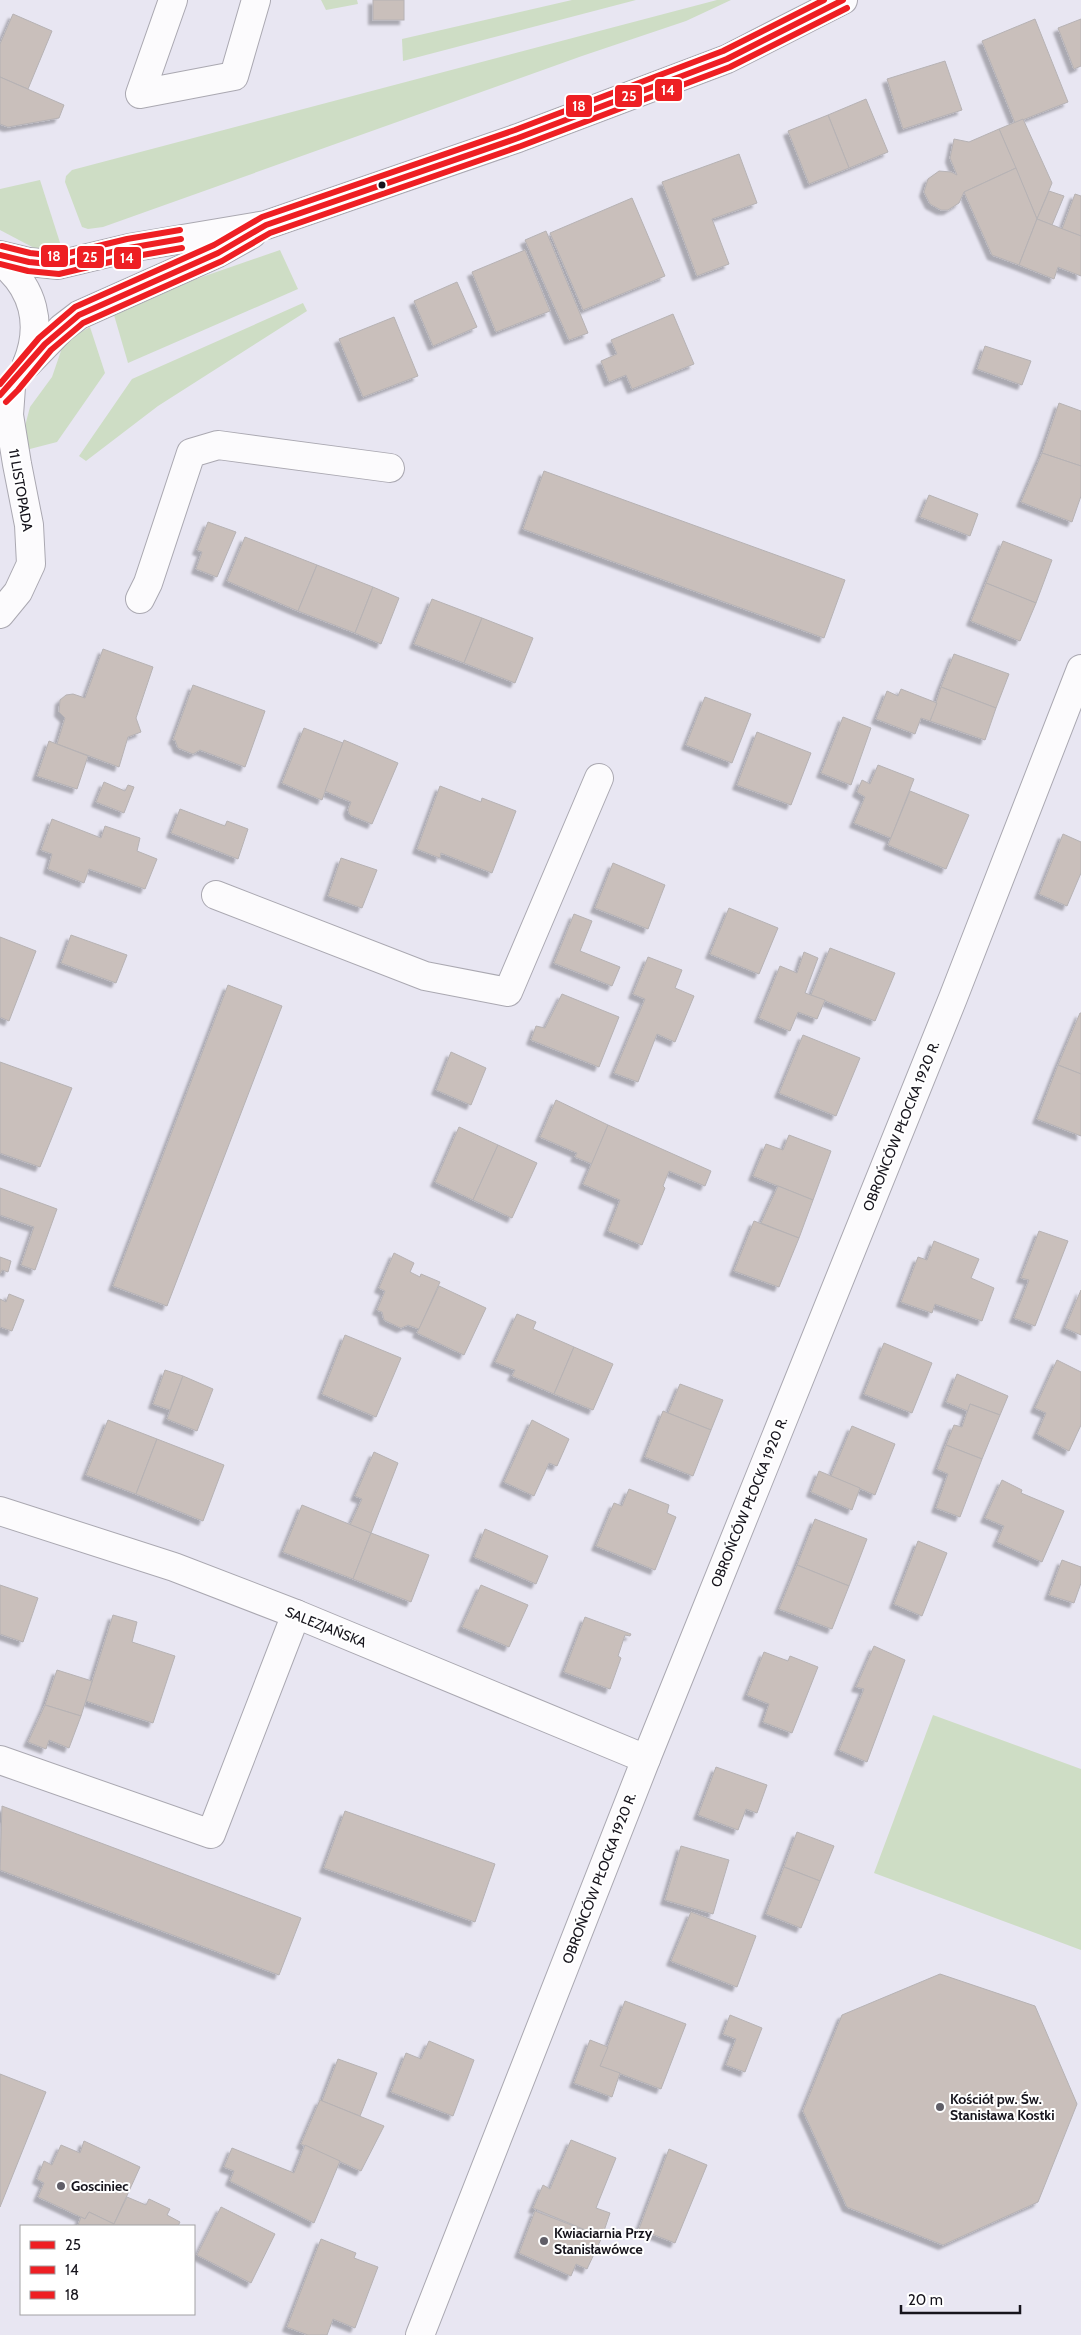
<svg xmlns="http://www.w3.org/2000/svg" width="1081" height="2335" viewBox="0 0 1081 2335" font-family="Cabin,sans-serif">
	<defs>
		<filter id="shadow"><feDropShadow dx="-4.5" dy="4.5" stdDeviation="1" flood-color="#0004"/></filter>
	</defs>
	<rect width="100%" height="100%" fill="#e8e6f2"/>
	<!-- green -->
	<g fill="#ceddc5">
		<polygon points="321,0 357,0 358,4 326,10"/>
		<polygon points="572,0 636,0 403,61 402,39"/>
		<polygon points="717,0 731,0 686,21 582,56 103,227 88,229 82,227 65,182 66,176 72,170"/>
		<polygon points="40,180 62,249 36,249 0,230 0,189"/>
		<polygon points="280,250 298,289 128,363 114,315 153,294"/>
		<polygon points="303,303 307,311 158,406 86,461 79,456 132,379"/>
		<polygon points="90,327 105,373 57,442 26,450 25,426 30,407 52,377 62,348 74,336"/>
		<polygon points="933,1715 1081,1769 1081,1950 874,1873"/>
	</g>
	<!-- building -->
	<g fill="#c9bfbb" stroke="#b6b2b4" filter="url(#shadow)">
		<rect x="373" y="0" width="31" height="20"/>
		<polygon points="13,14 52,31 28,89 0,77 0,44"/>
		<polygon points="1035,19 1068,102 1015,123 982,41"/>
		<polygon points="1081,19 1081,66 1074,69 1058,28"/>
		<polygon points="945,61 962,110 903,129 887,79"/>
		<polygon points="0,77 64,105 59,118 8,127 0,124"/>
		<polygon points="866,99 888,152 849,168 828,115"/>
		<polygon points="828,115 849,168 809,184 788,131"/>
		<polygon points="1023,119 1052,183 1037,219 999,129"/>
		<polygon points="999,129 1016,168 964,192 959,203 948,210 941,210 930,204 924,192 928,179 939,171 951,172 957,175 950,158 954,139 969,142"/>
		<polygon points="739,154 757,203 712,219 729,264 697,276 662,182"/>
		<polygon points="1016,168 1037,219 1019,265 992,255 964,192"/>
		<polygon points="1049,191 1064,196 1052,225 1037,219"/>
		<polygon points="1075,194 1081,196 1081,236 1062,229"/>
		<polygon points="632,198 665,276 583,310 550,233"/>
		<polygon points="1037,219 1081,236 1081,276 1058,267 1054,279 1019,265"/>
		<polygon points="546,231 588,333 569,340 525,240"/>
		<polygon points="525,250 550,311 496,332 472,272"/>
		<polygon points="457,282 477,327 433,346 414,301"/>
		<polygon points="673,314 694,364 632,389 626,375 609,382 601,361 617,354 611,340"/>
		<polygon points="394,317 418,376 363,397 339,339"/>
		<polygon points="985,346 1031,361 1022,385 977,369"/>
		<polygon points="1059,403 1081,411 1081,466 1042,453"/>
		<polygon points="1042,453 1081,466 1081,496 1072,522 1021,502"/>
		<polygon points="544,471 845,580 824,638 523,529"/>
		<polygon points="929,495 978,514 970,536 920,517"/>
		<polygon points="208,522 236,532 217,577 196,569 202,552 197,550"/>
		<polygon points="245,537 317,565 298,611 227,581"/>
		<polygon points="1003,541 1052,560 1036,603 986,583"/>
		<polygon points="317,565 373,587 355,633 298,611"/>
		<polygon points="986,583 1036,603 1020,641 971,621"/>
		<polygon points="373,587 399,598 381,644 355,633"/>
		<polygon points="432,599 482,618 464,663 414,644"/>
		<polygon points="482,618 533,638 515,683 464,663"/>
		<polygon points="103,649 153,667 136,718 141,732 128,737 119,767 57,744 65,718 59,712 60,700 66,695 73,694 85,698"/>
		<polygon points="954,654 1009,674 996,708 941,687"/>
		<polygon points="193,685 265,711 245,767 200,750 193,754 178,748 175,740 173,740"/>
		<polygon points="941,687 996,708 985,740 930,721"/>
		<polygon points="901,689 937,703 930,721 921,718 915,734 876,719 887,691 898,696"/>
		<polygon points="705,697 751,714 732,763 686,745"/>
		<polygon points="843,717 871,728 851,785 821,773"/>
		<polygon points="304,728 343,743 322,800 282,783"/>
		<polygon points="757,732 811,753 791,805 737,785"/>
		<polygon points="344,740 398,763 372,824 350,815 348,810 351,802 325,791"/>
		<polygon points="49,741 88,756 77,789 37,776"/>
		<polygon points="878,765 914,779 891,838 854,823 865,797 857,792 862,780 870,784"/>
		<polygon points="104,782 125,791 128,785 134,787 124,813 96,802"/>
		<polygon points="440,786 481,802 482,798 516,811 492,873 441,853 440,858 417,849"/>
		<polygon points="910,791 969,815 946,869 888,845"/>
		<polygon points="180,809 225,826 227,821 248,829 238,859 171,833"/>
		<polygon points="52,819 101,838 105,826 140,838 137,851 157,859 145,889 89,869 84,883 48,869 52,854 41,850"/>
		<polygon points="1063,834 1081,842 1081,873 1067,906 1039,894"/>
		<polygon points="341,858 377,870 362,908 328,896"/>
		<polygon points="613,863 665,885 648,929 595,908"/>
		<polygon points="729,908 778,928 759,974 710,954"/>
		<polygon points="574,914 592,921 580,951 620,967 612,986 554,963"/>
		<polygon points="71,935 127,955 116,983 61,963"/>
		<polygon points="0,937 36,951 9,1021 0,1017"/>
		<polygon points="830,948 895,973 875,1021 811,995"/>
		<polygon points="804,952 818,958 805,993 825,1000 817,1019 798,1012 790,1031 759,1018 780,966 797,973"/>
		<polygon points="648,957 682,970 675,988 694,996 675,1042 657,1034 638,1082 614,1073 645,999 633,994"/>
		<polygon points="228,985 282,1006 167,1306 113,1286"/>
		<polygon points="562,994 619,1017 599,1067 531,1040 536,1026 545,1028"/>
		<polygon points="1080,1013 1081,1013 1081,1074 1058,1065"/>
		<polygon points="803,1035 860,1058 836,1116 779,1093"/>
		<polygon points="451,1052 486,1068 471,1105 436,1090"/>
		<polygon points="0,1062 72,1088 40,1167 0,1153"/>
		<polygon points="1058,1065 1081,1074 1081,1136 1037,1119"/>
		<polygon points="556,1100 608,1125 592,1164 575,1157 577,1153 540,1137"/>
		<polygon points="608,1125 711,1171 705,1186 669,1171 663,1186 665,1188 642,1245 608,1231 620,1200 583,1184"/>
		<polygon points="459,1127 498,1145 473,1200 435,1182"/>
		<polygon points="789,1135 831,1151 813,1200 753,1176 766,1144 783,1150"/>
		<polygon points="498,1145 537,1163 512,1218 473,1200"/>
		<polygon points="778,1186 813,1200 799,1238 761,1223"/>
		<polygon points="0,1188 57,1209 35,1270 21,1265 34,1227 0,1215"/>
		<polygon points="754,1221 799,1238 779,1287 734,1271"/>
		<polygon points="1039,1231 1068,1241 1035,1326 1014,1318 1029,1280 1021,1278"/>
		<polygon points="934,1241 979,1259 971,1278 994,1288 982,1321 935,1304 932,1313 901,1302 918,1257 927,1260"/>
		<polygon points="394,1253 414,1263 410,1272 420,1277 421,1274 440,1282 419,1329 408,1325 401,1328 384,1320 382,1312 377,1310 385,1291 379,1288"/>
		<polygon points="0,1257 11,1261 8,1272 2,1270 0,1274"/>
		<polygon points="439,1286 486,1308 464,1355 417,1333"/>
		<polygon points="1081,1290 1081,1335 1065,1328"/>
		<polygon points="9,1294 24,1300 12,1331 0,1327 0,1299 6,1302"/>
		<polygon points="517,1314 536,1322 533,1329 574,1347 554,1394 512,1376 515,1370 495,1362"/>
		<polygon points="345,1335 401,1358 376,1417 322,1394"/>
		<polygon points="884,1343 932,1363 912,1413 864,1394"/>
		<polygon points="574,1347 613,1364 593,1410 554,1394"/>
		<polygon points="1057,1360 1081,1372 1081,1425 1069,1451 1037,1434 1046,1413 1035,1408"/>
		<polygon points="165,1370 183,1376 170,1410 153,1404"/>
		<polygon points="957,1374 1008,1396 1000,1415 970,1404 968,1411 946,1402"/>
		<polygon points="183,1376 213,1389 197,1431 167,1419"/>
		<polygon points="680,1384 723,1400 711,1430 668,1413"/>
		<polygon points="970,1404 1000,1415 982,1459 946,1445 954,1425 962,1427"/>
		<polygon points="663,1411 711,1430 693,1476 645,1457"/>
		<polygon points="108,1420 157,1439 136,1494 86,1475"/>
		<polygon points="532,1420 569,1439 557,1466 549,1463 534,1496 504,1482"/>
		<polygon points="852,1426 895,1444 875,1495 831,1476"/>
		<polygon points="157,1439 224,1465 203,1521 136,1494"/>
		<polygon points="946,1445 982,1459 960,1517 936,1508 948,1474 937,1469"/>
		<polygon points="374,1452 398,1463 371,1533 350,1525 362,1499 355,1496"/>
		<polygon points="819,1471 860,1488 852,1510 811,1492"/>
		<polygon points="1002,1480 1022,1490 1021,1493 1064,1511 1042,1562 997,1542 1004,1526 985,1518"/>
		<polygon points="629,1489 669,1505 667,1513 676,1517 655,1570 596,1546 614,1503 622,1506"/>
		<polygon points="302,1505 371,1533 353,1579 283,1552"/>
		<polygon points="815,1519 867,1539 849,1586 797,1565"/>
		<polygon points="485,1529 548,1556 536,1584 474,1557"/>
		<polygon points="371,1533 429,1555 411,1602 353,1579"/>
		<polygon points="918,1541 947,1553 922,1616 894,1604"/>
		<polygon points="1062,1560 1081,1567 1081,1583 1074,1603 1049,1595"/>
		<polygon points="797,1565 849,1586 832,1629 779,1609"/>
		<polygon points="0,1585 38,1598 23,1642 0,1634"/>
		<polygon points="481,1585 528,1605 509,1647 462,1627"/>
		<polygon points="113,1615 137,1622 132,1642 175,1656 153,1723 86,1701"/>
		<polygon points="585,1617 631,1634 630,1636 625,1635 618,1656 621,1658 610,1689 564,1672"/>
		<polygon points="874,1646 905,1660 867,1762 839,1750 864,1689 856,1687"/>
		<polygon points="764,1652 788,1661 790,1656 818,1667 792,1733 763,1722 769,1704 747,1695"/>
		<polygon points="57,1670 92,1681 81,1716 45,1705"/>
		<polygon points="45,1705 81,1716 69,1748 49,1740 46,1749 28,1742"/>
		<polygon points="716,1767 767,1785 757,1813 746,1809 738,1830 698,1815"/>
		<polygon points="2,1806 301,1918 279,1975 0,1870"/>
		<polygon points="345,1811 495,1864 475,1922 324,1868"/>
		<polygon points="797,1832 834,1846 820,1881 784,1867"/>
		<polygon points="681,1846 729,1860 713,1914 665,1900"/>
		<polygon points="784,1867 820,1881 801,1928 766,1914"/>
		<polygon points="691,1912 756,1936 737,1987 671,1961"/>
		<polygon points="940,1974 1035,2006 1077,2104 1038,2202 943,2245 847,2207 803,2111 842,2015"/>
		<polygon points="625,2001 686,2024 661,2089 600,2066"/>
		<polygon points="730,2015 762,2028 745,2072 726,2065 736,2039 723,2034"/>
		<polygon points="590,2040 608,2047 600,2066 620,2073 612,2097 574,2083"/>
		<polygon points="429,2041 474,2060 453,2116 391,2092 406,2053 421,2059"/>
		<polygon points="338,2059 377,2073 360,2116 322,2101"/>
		<polygon points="0,2074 46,2092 0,2207"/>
		<polygon points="320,2100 384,2126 361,2171 301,2144"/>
		<polygon points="571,2140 616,2158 596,2208 610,2213 602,2237 533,2208 543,2185 550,2189"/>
		<polygon points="84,2141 140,2167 114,2224 89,2212 85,2219 38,2197 44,2183 37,2179 44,2161 52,2165 61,2145 80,2153"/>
		<polygon points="305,2145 340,2161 314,2223 230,2181 234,2171 224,2167 232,2148 294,2173"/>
		<polygon points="669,2149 707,2165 675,2243 639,2229"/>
		<polygon points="127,2197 146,2205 149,2199 170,2209 167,2215 180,2222 178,2226 78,2225 81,2217 85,2219 89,2212 114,2224"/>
		<polygon points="221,2207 275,2234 251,2283 197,2255"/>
		<polygon points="535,2211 602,2237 587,2269 576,2264 571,2276 519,2253"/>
		<polygon points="321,2239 356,2253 354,2258 378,2267 355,2328 333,2319 327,2335 308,2335 287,2327"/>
	</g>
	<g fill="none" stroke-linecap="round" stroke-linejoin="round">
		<!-- minor casing -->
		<g stroke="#aaa8b1" stroke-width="30">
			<g id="minor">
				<polyline points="173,0 140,94 234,76 256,0"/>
				<polyline points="0,255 29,262 58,265 129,248 266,225 518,138 727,59 843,0"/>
				<path d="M0,261C34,287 43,325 27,364"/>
				<polyline points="27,364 62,328 79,315 218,253 252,234"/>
				<polyline points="140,599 148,583 191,453 218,445 390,468"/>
				<polyline points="0,614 18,592 31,564 29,525 17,464 9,415 11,387"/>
				<polyline points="216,895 425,976 508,992 599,778"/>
				<polyline points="0,1511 174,1567 296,1614 646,1759"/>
				<polyline points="0,1760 211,1834 296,1614"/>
				<polyline points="420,2335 646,1759 953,998 1081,669"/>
			</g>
		</g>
		<!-- minor -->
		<use href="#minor" stroke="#fcfbfd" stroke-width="28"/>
		<!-- bus-1 casing -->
		<g stroke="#fff" stroke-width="10">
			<g id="bus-1">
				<polyline points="0,255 29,262 58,265 129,248 181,239"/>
				<polyline points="0,395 45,344 79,315 218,253 266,225 518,138 727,59 843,0"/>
			</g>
		</g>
		<!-- bus-2 casing -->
		<g stroke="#fff" stroke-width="10">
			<g id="bus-2">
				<polyline points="0,264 28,271 59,274 131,257 182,248"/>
				<polyline points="6,402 18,390 51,350 83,323 222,261 270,233 521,146 730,67 847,8"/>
			</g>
		</g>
		<!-- bus-3 casing -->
		<g stroke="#fff" stroke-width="10">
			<g id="bus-3">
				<polyline points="2,246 30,253 57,256 127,239 180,230"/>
				<polyline points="0,384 39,338 75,307 214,245 262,217 515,130 723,51 824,0"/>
			</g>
		</g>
		<!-- bus-1 -->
		<use href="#bus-1" stroke="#ee1f23" stroke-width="6"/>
		<!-- bus-2 -->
		<use href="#bus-2" stroke="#ee1f23" stroke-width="6"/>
		<!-- bus-3 -->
		<use href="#bus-3" stroke="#ee1f23" stroke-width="6"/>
	</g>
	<!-- markers -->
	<circle fill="#16141c" stroke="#fff" stroke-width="2" cx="382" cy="185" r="4.5"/>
	<g fill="#605e67" stroke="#fff" stroke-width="2">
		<circle cx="940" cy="2107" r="5"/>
		<circle cx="61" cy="2186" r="5"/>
		<circle cx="544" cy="2241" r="5"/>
	</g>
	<g text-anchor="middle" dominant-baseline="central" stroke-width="4" stroke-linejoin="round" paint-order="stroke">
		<!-- street labels -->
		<g font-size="14" fill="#16141c" stroke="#fff">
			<text transform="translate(21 490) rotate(80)">11 LISTOPADA</text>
			<text transform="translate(901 1126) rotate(-68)">OBROŃCÓW PŁOCKA 1920 R.</text>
			<text transform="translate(749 1502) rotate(-68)">OBROŃCÓW PŁOCKA 1920 R.</text>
			<text transform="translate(326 1627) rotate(22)">SALEZJAŃSKA</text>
			<text transform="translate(599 1878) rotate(-69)">OBROŃCÓW PŁOCKA 1920 R.</text>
		</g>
		<!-- poi labels -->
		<g font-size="14" font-weight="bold" fill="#16141c" stroke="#fff" text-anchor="start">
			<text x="950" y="2099">Kościół pw. Św.<tspan x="950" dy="16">Stanisława Kostki</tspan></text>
			<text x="71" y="2186">Gosciniec</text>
			<text x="554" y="2233">Kwiaciarnia Przy<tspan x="554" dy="16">Stanisławówce</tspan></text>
		</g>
	</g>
	<g stroke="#fff" stroke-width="2">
		<rect x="654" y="78" width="29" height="24" rx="5" fill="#ee1f23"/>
		<rect x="614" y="84" width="29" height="24" rx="5" fill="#ee1f23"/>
		<rect x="565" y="94" width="28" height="24" rx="5" fill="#ee1f23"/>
		<rect x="40" y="244" width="29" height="24" rx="5" fill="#ee1f23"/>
		<rect x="76" y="245" width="29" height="24" rx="5" fill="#ee1f23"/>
		<rect x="113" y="246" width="29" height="24" rx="5" fill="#ee1f23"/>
	</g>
	<g font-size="14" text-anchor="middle" font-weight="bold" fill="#fff">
		<text x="668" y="95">14</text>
		<text x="629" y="101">25</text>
		<text x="579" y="111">18</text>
		<text x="54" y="261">18</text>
		<text x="90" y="262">25</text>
		<text x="127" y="263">14</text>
	</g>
	<!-- legend -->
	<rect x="20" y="2225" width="175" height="90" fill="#ffffff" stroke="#a2a1a4"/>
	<rect x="30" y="2241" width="25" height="8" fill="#ee1f23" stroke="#a2a1a4"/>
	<text x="65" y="2250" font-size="15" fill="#16141c">25</text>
	<rect x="30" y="2266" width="25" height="8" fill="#ee1f23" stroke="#a2a1a4"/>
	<text x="65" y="2275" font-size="15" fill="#16141c">14</text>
	<rect x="30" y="2291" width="25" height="8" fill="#ee1f23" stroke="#a2a1a4"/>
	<text x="65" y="2300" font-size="15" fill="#16141c">18</text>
	<!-- scale -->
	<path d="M901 2305v8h119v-8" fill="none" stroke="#16141c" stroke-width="2.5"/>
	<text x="908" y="2305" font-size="15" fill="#16141c" stroke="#ffffff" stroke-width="4" paint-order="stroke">20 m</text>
</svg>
